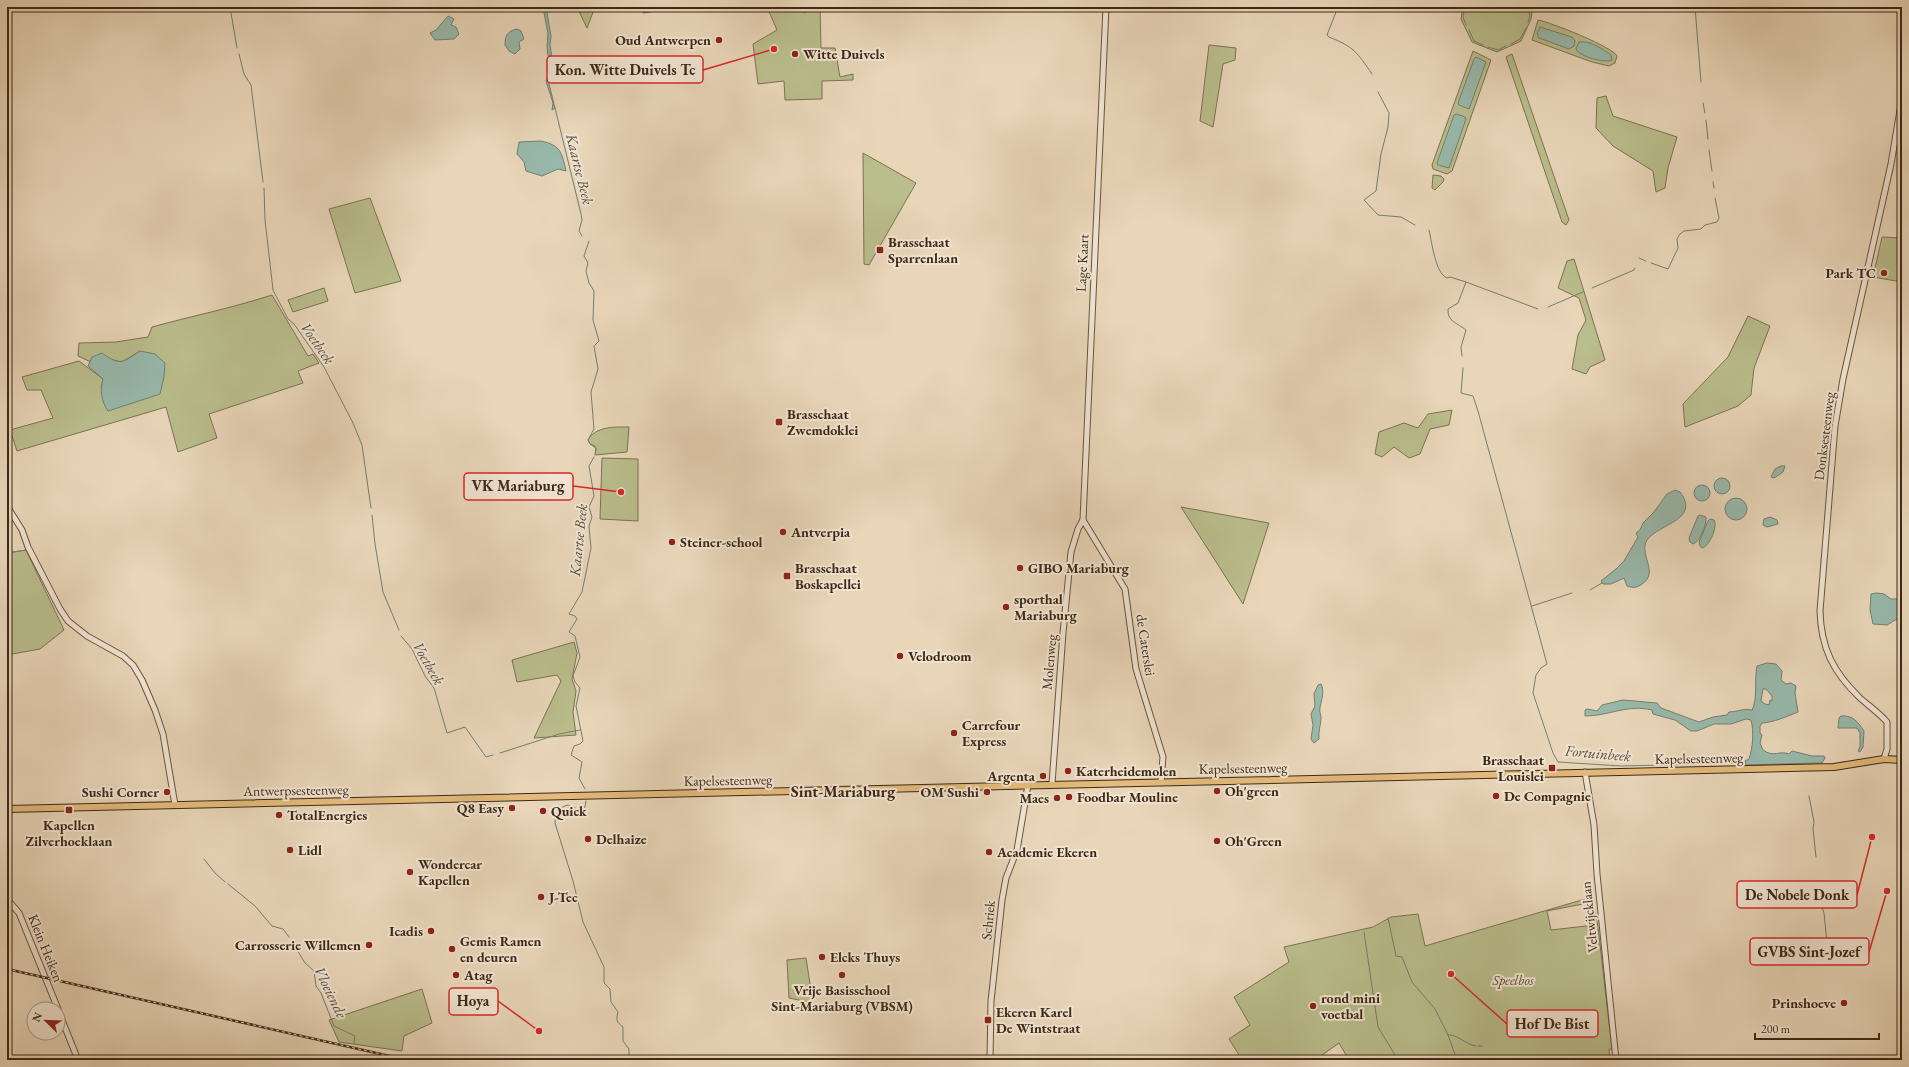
<svg xmlns="http://www.w3.org/2000/svg" width="1909" height="1067" viewBox="0 0 1909 1067" font-family="'EB Garamond',serif">
	<rect width="100%" height="100%" fill="#e9d6b9"/>
	<filter id="stains"><feTurbulence type="fractalNoise" baseFrequency=".005" numOctaves="4"/><feColorMatrix values="0 0 0 0 .2 0 0 0 0 .09 0 0 0 0 .02 0 0 0 .5 -.17"/></filter>
	<radialGradient id="worn" r=".72"><stop offset=".6" stop-color="#630" stop-opacity="0"/><stop offset="1" stop-color="#630" stop-opacity=".3"/></radialGradient>
	<!-- green -->
	<g fill="#babd8c" stroke="#7c7352" fill-rule="evenodd">
		<polygon points="577,7 595,7 587,28"/>
		<polygon points="643,7 683,7 643,13"/>
		<polygon points="767,7 793,7 794,10 801,7 804,13 814,7 820,7 821,48 835,48 840,77 853,74 853,80 822,81 822,99 785,100 784,81 758,84 753,44 777,30"/>
		<polygon points="1463,7 1529,7 1532,13 1531,19 1521,41 1497,52 1472,42 1461,19"/>
		<path d="M1538,20C1550,22 1613,47 1617,56L1615,63L1609,66L1592,62L1532,40Z"/>
		<polygon points="1209,45 1236,48 1235,60 1223,64 1213,127 1200,121"/>
		<polygon points="1473,51 1491,60 1452,171 1447,174 1433,169 1432,165"/>
		<polygon points="1512,54 1569,220 1566,225 1562,222 1506,57"/>
		<polygon points="1606,96 1613,116 1677,137 1668,168 1665,188 1656,192 1653,171 1613,146 1596,128 1597,98"/>
		<polygon points="863,153 916,183 869,265 864,264"/>
		<polygon points="1433,175 1441,176 1444,179 1443,182 1435,190 1432,188"/>
		<polygon points="370,198 401,281 355,293 329,209"/>
		<polygon points="1882,237 1902,238 1902,282 1873,277"/>
		<polygon points="1574,259 1605,360 1590,367 1586,374 1572,369 1578,335 1586,320 1579,298 1558,288 1567,261"/>
		<polygon points="324,288 328,301 293,312 288,300"/>
		<path d="M272,295L308,356L313,354L319,363L298,371L303,383L209,414L217,438L178,452L166,407L17,451L10,430L53,418L41,390H27L22,377L79,361L103,379L101,388L140,351L122,362L104,358L91,362L78,356L79,343L116,342L148,337L152,327C192,316 232,308 272,295Z"/>
		<polygon points="1748,316 1770,326 1754,368 1751,395 1738,406 1685,427 1683,404 1728,357"/>
		<polygon points="1452,410 1449,425 1430,429 1420,454 1409,458 1394,447 1382,457 1375,454 1379,432 1404,423 1418,428 1428,414"/>
		<path d="M629,427L627,452L595,455L596,448L590,444L588,440C596,426 614,427 629,427Z"/>
		<polygon points="602,458 638,459 638,521 600,519"/>
		<polygon points="1181,507 1269,523 1243,604"/>
		<polygon points="26,550 64,630 40,649 7,655 7,553"/>
		<polygon points="574,642 577,653 572,679 576,691 573,712 576,735 534,738 561,681 557,675 517,682 512,660"/>
		<path d="M1592,897L1598,927L1612,1049H1609L1610,1060H1349L1339,1043L1315,1060H1242L1229,1039L1250,1025L1234,997L1289,962L1284,947L1373,927L1391,917L1418,914L1425,946ZM1588,903L1592,928L1586,926L1551,930L1547,911Z"/>
		<polygon points="806,958 813,1003 789,998 787,960"/>
		<polygon points="422,989 432,1023 404,1036 402,1051 339,1042 329,1020"/>
	</g>
	<!-- water -->
	<g fill="#98b9ac" stroke="#747f70" fill-rule="evenodd">
		<polygon points="543,7 546,7 551,36 550,45 552,58 552,72 548,80 555,108 552,110 553,103 546,81 550,72 547,46 548,34"/>
		<polygon points="448,16 454,19 451,25 456,27 459,34 454,39 435,40 430,33 436,30"/>
		<polygon points="1540,27 1572,37 1575,41 1574,46 1569,49 1539,38 1537,33"/>
		<path d="M517,29L521,31L524,39L519,42L520,49L515,54L509,51L505,45C505,36 507,31 517,29Z"/>
		<path d="M1579,42C1589,40 1603,49 1611,55L1612,60C1605,63 1579,57 1576,49Z"/>
		<polygon points="1476,57 1486,62 1469,109 1459,105 1458,103 1474,59"/>
		<polygon points="1457,114 1465,117 1466,119 1449,168 1438,165 1437,163 1454,115"/>
		<path d="M541,141C561,145 562,153 566,171L558,169L542,176L526,171L524,162L517,154L519,142Z"/>
		<path d="M140,351L155,354L165,363L164,377L160,394L108,411C101,400 100,392 103,379L88,366L92,357L102,353C120,366 122,363 140,351Z"/>
		<polygon points="1781,466 1785,466 1783,472 1774,478 1771,477 1775,469"/>
		<circle cx="1722" cy="486" r="8"/>
		<circle cx="1702" cy="493" r="8"/>
		<path d="M1675,490L1680,492C1702,521 1655,524 1646,542C1640,556 1659,573 1642,584C1637,588 1633,588 1627,586L1624,578L1611,584H1603L1601,581L1616,569L1624,561L1638,537L1636,533L1640,530L1643,523L1654,512L1667,494Z"/>
		<circle cx="1736" cy="509" r="11"/>
		<path d="M1700,515L1706,517C1707,524 1700,542 1693,544L1690,542L1689,538L1698,516Z"/>
		<polygon points="1770,517 1777,520 1778,524 1767,527 1763,525 1764,519"/>
		<path d="M1710,519L1714,520C1718,526 1710,546 1702,548L1700,546L1699,542L1708,521Z"/>
		<polygon points="1876,593 1884,594 1891,599 1902,599 1902,619 1895,620 1887,625 1873,624 1870,610 1871,594"/>
		<path d="M1767,663L1776,664L1782,671L1781,680L1786,684L1791,683L1796,686L1795,693L1798,712C1786,717 1774,722 1762,723L1760,726V733L1762,735L1760,743L1763,750C1774,758 1779,750 1789,754L1792,751L1812,756H1824L1825,758L1822,763L1746,765L1745,761L1749,759C1753,747 1754,732 1751,720L1746,719L1731,724H1714L1697,731H1691L1675,720L1653,714L1652,710C1627,704 1609,716 1585,716V710L1587,709L1597,711L1602,705L1623,700L1657,703L1661,708L1699,722L1713,717L1727,715L1729,712C1737,712 1743,708 1752,710C1758,699 1754,680 1757,666ZM1763,689H1766L1772,696V701L1770,700L1769,705L1765,704L1761,701Z"/>
		<path d="M1321,684C1325,690 1321,702 1320,708C1319,711 1321,715 1321,718C1321,725 1318,731 1319,739L1314,743L1311,739L1313,725L1311,714L1315,706L1314,694L1318,685Z"/>
		<path d="M1841,716C1853,715 1858,722 1864,731L1863,747L1860,752L1858,751L1860,747V733L1857,728H1838L1839,718Z"/>
	</g>
	<g fill="none" stroke-linecap="round" stroke-linejoin="round">
		<!-- stream -->
		<g stroke="#747f70" stroke-width="1">
			<polyline points="230,7 237,48"/>
			<path d="M1338,7L1327,35L1329,37C1354,47 1357,52 1372,74"/>
			<polyline points="1465,7 1463,17 1466,25"/>
			<polyline points="1527,7 1530,15 1528,22"/>
			<polyline points="1695,7 1701,82"/>
			<polyline points="1469,30 1474,41 1483,45"/>
			<polyline points="1511,44 1520,39 1526,28"/>
			<polyline points="1488,47 1498,50 1506,46"/>
			<polyline points="239,54 244,74 251,85 263,182"/>
			<polyline points="1378,92 1389,113 1388,127 1381,154 1376,191 1364,200 1378,215 1401,217 1415,225"/>
			<polyline points="1703,103 1705,113"/>
			<polyline points="555,108 581,214 582,220 579,231 582,236"/>
			<polyline points="1706,120 1708,139"/>
			<polyline points="1709,150 1712,171"/>
			<polyline points="1713,182 1714,188"/>
			<polyline points="264,188 265,220 273,290 288,319 294,324 324,367 353,423 362,445 371,508"/>
			<path d="M1429,230C1432,242 1435,273 1447,278L1450,277L1466,282L1458,303L1448,309C1447,322 1458,323 1466,330L1461,347L1462,356"/>
			<polyline points="589,241 584,256 588,263 586,271 589,283 594,291 593,320 599,341 594,346 598,369 591,392 594,429 588,440 590,444 595,446 596,451"/>
			<polyline points="1639,258 1646,261"/>
			<polyline points="1651,263 1668,269 1678,248 1677,239 1680,234 1684,231 1701,229 1705,225 1717,222 1719,218 1715,198"/>
			<polyline points="1466,282 1538,309"/>
			<polyline points="1592,288 1634,270 1635,268"/>
			<polyline points="1548,307 1583,292"/>
			<polyline points="1463,368 1461,393 1473,396 1478,411 1547,664 1541,668 1536,675 1533,693 1553,753 1558,762 1621,766 1745,763"/>
			<polyline points="372,515 375,544 383,592 399,630"/>
			<polyline points="7,553 26,550"/>
			<polyline points="1590,590 1602,583"/>
			<polyline points="1532,606 1572,593"/>
			<polyline points="401,636 412,649 425,676 434,688 447,733 465,727 486,757 493,755"/>
			<polyline points="500,753 559,734 580,730"/>
			<polyline points="585,789 579,778 582,762 571,755 574,746 580,744 583,741 576,706 580,688 575,682 573,676 580,657 575,636 569,632 577,619 575,616 569,614 582,592 591,548 589,526 592,517 589,507 594,496 589,466 594,457"/>
			<polyline points="1809,796 1814,822 1813,829 1816,857"/>
			<path d="M586,801L585,807L580,810L568,805C559,807 555,814 555,823L573,881L583,922L604,967V983L610,989L611,1002L618,1012C616,1021 616,1021 623,1027V1041L629,1049V1060"/>
			<polyline points="204,859 215,873 225,882"/>
			<polyline points="228,884 255,906 272,926 283,929 289,937"/>
			<polyline points="1817,893 1824,913 1827,943 1843,946 1844,950"/>
			<polyline points="1388,918 1396,956 1402,957 1412,982 1435,1009 1448,1035 1457,1060"/>
			<polyline points="1364,932 1378,1027 1398,1060"/>
			<polyline points="293,943 305,963 314,971 316,986 321,993 334,1026 355,1036 354,1043"/>
			<path d="M1448,1035C1458,1034 1464,1044 1476,1046"/>
			<polyline points="1478,1046 1482,1046"/>
			<polyline points="351,1057 352,1060"/>
		</g>
		<!-- tertiary casing -->
		<g stroke="#685440" stroke-width="7">
			<g id="tertiary">
				<polyline points="7,506 22,530 28,547 60,609 68,621 87,636 123,656 133,665 142,680 155,710 163,734 175,805"/>
				<polyline points="1083,520 1125,589 1136,669 1163,757 1161,782"/>
				<path d="M1884,759L1887,749V722C1879,713 1869,706 1860,698C1833,672 1821,648 1820,611L1835,426L1843,379L1891,164L1902,98"/>
				<polyline points="1585,772 1594,825 1597,874 1616,1060"/>
				<polyline points="1052,784 1063,633 1071,552 1078,529 1083,520 1106,7"/>
				<polyline points="7,899 19,913 58,1009"/>
				<polyline points="58,1010 78,1060"/>
				<polyline points="990,1060 991,1001 1002,900 1006,878 1017,850 1028,785"/>
			</g>
		</g>
		<!-- primary casing -->
		<g stroke="#3d2917" stroke-width="8">
			<polyline id="primary" points="7,809 1834,767 1884,759 1902,760"/>
		</g>
		<!-- tertiary -->
		<use href="#tertiary" stroke="#f1e4d2" stroke-width="5"/>
		<!-- primary -->
		<use href="#primary" stroke="#e4bb7c" stroke-width="6"/>
		<!-- rail casing -->
		<g stroke="#3d2917" stroke-width="2.5">
			<polyline id="rail" points="7,969 407,1060"/>
		</g>
		<!-- rail -->
		<use href="#rail" stroke="#f1e4d2" stroke-width="1" stroke-dasharray="3" stroke-linecap="butt"/>
	</g>
	<!-- markers -->
	<g fill="#8f2418" stroke="#f1e4d2" stroke-width="1.5">
		<circle cx="719" cy="40" r="4"/>
		<circle cx="795" cy="54" r="4"/>
		<rect x="876" y="246" width="8" height="8" rx="2"/>
		<circle cx="1884" cy="273" r="4"/>
		<rect x="775" y="418" width="8" height="8" rx="2"/>
		<circle cx="783" cy="532" r="4"/>
		<circle cx="672" cy="542" r="4"/>
		<circle cx="1020" cy="568" r="4"/>
		<rect x="783" y="572" width="8" height="8" rx="2"/>
		<circle cx="1006" cy="607" r="4"/>
		<circle cx="900" cy="656" r="4"/>
		<circle cx="954" cy="733" r="4"/>
		<rect x="1548" y="764" width="8" height="8" rx="2"/>
		<circle cx="1068" cy="771" r="4"/>
		<circle cx="1043" cy="776" r="4"/>
		<circle cx="1217" cy="791" r="4"/>
		<circle cx="167" cy="792" r="4"/>
		<circle cx="987" cy="792" r="4"/>
		<circle cx="1496" cy="796" r="4"/>
		<circle cx="1069" cy="797" r="4"/>
		<circle cx="1057" cy="798" r="4"/>
		<circle cx="512" cy="808" r="4"/>
		<rect x="65" y="806" width="8" height="8" rx="2"/>
		<circle cx="543" cy="811" r="4"/>
		<circle cx="279" cy="815" r="4"/>
		<circle cx="588" cy="839" r="4"/>
		<circle cx="1217" cy="841" r="4"/>
		<circle cx="290" cy="850" r="4"/>
		<circle cx="989" cy="852" r="4"/>
		<circle cx="410" cy="872" r="4"/>
		<circle cx="541" cy="897" r="4"/>
		<circle cx="431" cy="931" r="4"/>
		<circle cx="369" cy="945" r="4"/>
		<circle cx="452" cy="949" r="4"/>
		<circle cx="822" cy="957" r="4"/>
		<circle cx="456" cy="975" r="4"/>
		<circle cx="842" cy="975" r="4"/>
		<circle cx="1844" cy="1003" r="4"/>
		<circle cx="1313" cy="1006" r="4"/>
		<rect x="984" y="1016" width="8" height="8" rx="2"/>
	</g>
	<g text-anchor="middle" dominant-baseline="central" stroke-width="4" stroke-linejoin="round" paint-order="stroke">
		<!-- poi labels -->
		<g font-size="14" font-weight="bold" fill="#3d2917" stroke="#f1e4d2" text-anchor="start">
			<text x="711" y="40" text-anchor="end">Oud Antwerpen</text>
			<text x="803" y="54">Witte Duivels</text>
			<text x="888" y="242">Brasschaat<tspan x="888" dy="16">Sparrenlaan</tspan></text>
			<text x="1876" y="273" text-anchor="end">Park TC</text>
			<text x="787" y="414">Brasschaat<tspan x="787" dy="16">Zwemdoklei</tspan></text>
			<text x="791" y="532">Antverpia</text>
			<text x="680" y="542">Steiner-school</text>
			<text x="795" y="568">Brasschaat<tspan x="795" dy="16">Boskapellei</tspan></text>
			<text x="1028" y="568">GIBO Mariaburg</text>
			<text x="1014" y="599">sporthal<tspan x="1014" dy="16">Mariaburg</tspan></text>
			<text x="908" y="656">Velodroom</text>
			<text x="962" y="725">Carrefour<tspan x="962" dy="16">Express</tspan></text>
			<text x="1544" y="760" text-anchor="end">Brasschaat<tspan x="1544" dy="16">Louislei</tspan></text>
			<text x="1076" y="771">Katerheidemolen</text>
			<text x="1035" y="776" text-anchor="end">Argenta</text>
			<text x="1225" y="791">Oh'green</text>
			<text x="159" y="792" text-anchor="end">Sushi Corner</text>
			<text x="979" y="792" text-anchor="end">OM Sushi</text>
			<text x="1504" y="796">De Compagnie</text>
			<text x="1077" y="797">Foodbar Mouline</text>
			<text x="1049" y="798" text-anchor="end">Maes</text>
			<text x="504" y="808" text-anchor="end">Q8 Easy</text>
			<text x="551" y="811">Quick</text>
			<text x="287" y="815">TotalEnergies</text>
			<text x="69" y="825" text-anchor="middle">Kapellen<tspan x="69" dy="16">Zilverhoeklaan</tspan></text>
			<text x="596" y="839">Delhaize</text>
			<text x="1225" y="841">Oh'Green</text>
			<text x="298" y="850">Lidl</text>
			<text x="997" y="852">Academie Ekeren</text>
			<text x="418" y="864">Wondercar<tspan x="418" dy="16">Kapellen</tspan></text>
			<text x="549" y="897">J-Tec</text>
			<text x="423" y="931" text-anchor="end">Icadis</text>
			<text x="460" y="941">Gemis Ramen<tspan x="460" dy="16">en deuren</tspan></text>
			<text x="361" y="945" text-anchor="end">Carrosserie Willemen</text>
			<text x="830" y="957">Elcks Thuys</text>
			<text x="464" y="975">Atag</text>
			<text x="842" y="990" text-anchor="middle">Vrije Basisschool<tspan x="842" dy="16">Sint-Mariaburg (VBSM)</tspan></text>
			<text x="1321" y="998">rond mini<tspan x="1321" dy="16">voetbal</tspan></text>
			<text x="1836" y="1003" text-anchor="end">Prinshoeve</text>
			<text x="996" y="1012">Ekeren Karel<tspan x="996" dy="16">De Wintstraat</tspan></text>
		</g>
		<!-- street labels -->
		<g font-size="14" fill="#3d2917" stroke="#f1e4d2">
			<text transform="translate(1082 263) rotate(-87)">Lage Kaart</text>
			<text transform="translate(1824 436) rotate(-83)">Donksesteenweg</text>
			<text transform="translate(1146 645) rotate(81)">de Caterslei</text>
			<text transform="translate(1049 662) rotate(-85)">Molenweg</text>
			<text transform="translate(1699 758) rotate(-1)">Kapelsesteenweg</text>
			<text transform="translate(1243 768) rotate(-1)">Kapelsesteenweg</text>
			<text transform="translate(728 780) rotate(-1)">Kapelsesteenweg</text>
			<text transform="translate(296 790) rotate(-1)">Antwerpsesteenweg</text>
			<text transform="translate(1589 917) rotate(-96)">Veltwijcklaan</text>
			<text transform="translate(988 920) rotate(-84)">Schriek</text>
			<text transform="translate(46 948) rotate(68)">Klein Heiken</text>
		</g>
		<!-- park labels -->
		<g font-size="14" font-style="italic" fill="#56472e" stroke="#f1e4d2">
			<text x="1513" y="980">Speelbos</text>
		</g>
		<!-- water labels -->
		<g font-size="15" font-style="italic" fill="#544d3c" stroke="#f1e4d2">
			<text transform="translate(580 169) rotate(76)">Kaartse Beek</text>
			<text transform="translate(318 343) rotate(55)">Voetbeek</text>
			<text transform="translate(578 540) rotate(-84)">Kaartse Beek</text>
			<text transform="translate(429 663) rotate(60)">Voetbeek</text>
			<text transform="translate(1598 753) rotate(5)">Fortuinbeek</text>
			<text transform="translate(331 992) rotate(64)">Vloeiende</text>
		</g>
		<!-- quarter labels -->
		<g font-size="16" font-weight="bold" fill="#3d2917" stroke="#f1e4d2">
			<text x="843" y="791">Sint-Mariaburg</text>
		</g>
	</g>
	<!-- callouts -->
	<path fill="none" stroke="#d62828" stroke-width="1.5" d="M774 49L703 70M621 492L573 486M1872 837L1857 895M1887 891L1869 952M539 1031L498 1001M1451 974L1507 1024"/>
	<g fill="#d62828" stroke="#f1e4d2" stroke-width="1.5">
		<circle cx="774" cy="49" r="4"/>
		<circle cx="621" cy="492" r="4"/>
		<circle cx="1872" cy="837" r="4"/>
		<circle cx="1887" cy="891" r="4"/>
		<circle cx="539" cy="1031" r="4"/>
		<circle cx="1451" cy="974" r="4"/>
	</g>
	<g fill="#f1e4d2" stroke="#d62828" stroke-width="1.5">
		<rect x="547" y="56" width="156" height="27" rx="4"/>
		<rect x="464" y="473" width="109" height="27" rx="4"/>
		<rect x="1737" y="881" width="120" height="27" rx="4"/>
		<rect x="1750" y="938" width="119" height="27" rx="4"/>
		<rect x="449" y="988" width="49" height="27" rx="4"/>
		<rect x="1507" y="1010" width="91" height="27" rx="4"/>
	</g>
	<g font-size="15" text-anchor="middle" font-weight="bold" fill="#3d2917">
		<text x="625" y="75">Kon. Witte Duivels Tc</text>
		<text x="518" y="491">VK Mariaburg</text>
		<text x="1797" y="900">De Nobele Donk</text>
		<text x="1809" y="957">GVBS Sint-Jozef</text>
		<text x="473" y="1006">Hoya</text>
		<text x="1552" y="1029">Hof De Bist</text>
	</g>
	<!-- margin -->
	<rect width="1909" height="1067" fill="none" stroke="#e9d6b9" stroke-width="24"/>
	<rect x="8" y="8" width="1893" height="1051" fill="none" stroke="#3d2917" stroke-width="2"/>
	<rect x="12" y="12" width="1885" height="1043" fill="none" stroke="#3d2917"/>
	<!-- north arrow -->
	<g transform="translate(46 1021) rotate(293)"><circle r="19" fill="#f1e4d2" stroke="#a99987"/>
	<path d="M0-3L7 15L0 10L-7 15Z" fill="#8f2418"/>
	<text y="-6" font-size="11" font-weight="bold" text-anchor="middle" fill="#3d2917">N</text>
	</g>
	<!-- scale -->
	<path d="M1755 1033v6h124v-6" fill="none" stroke="#3d2917" stroke-width="2"/>
	<text x="1761" y="1033" font-size="12" fill="#3d2917" stroke="#f1e4d2" stroke-width="3" paint-order="stroke">200 m</text>
	<rect width="100%" height="100%" filter="url(#stains)"/>
	<rect width="100%" height="100%" fill="url(#worn)"/>
</svg>
